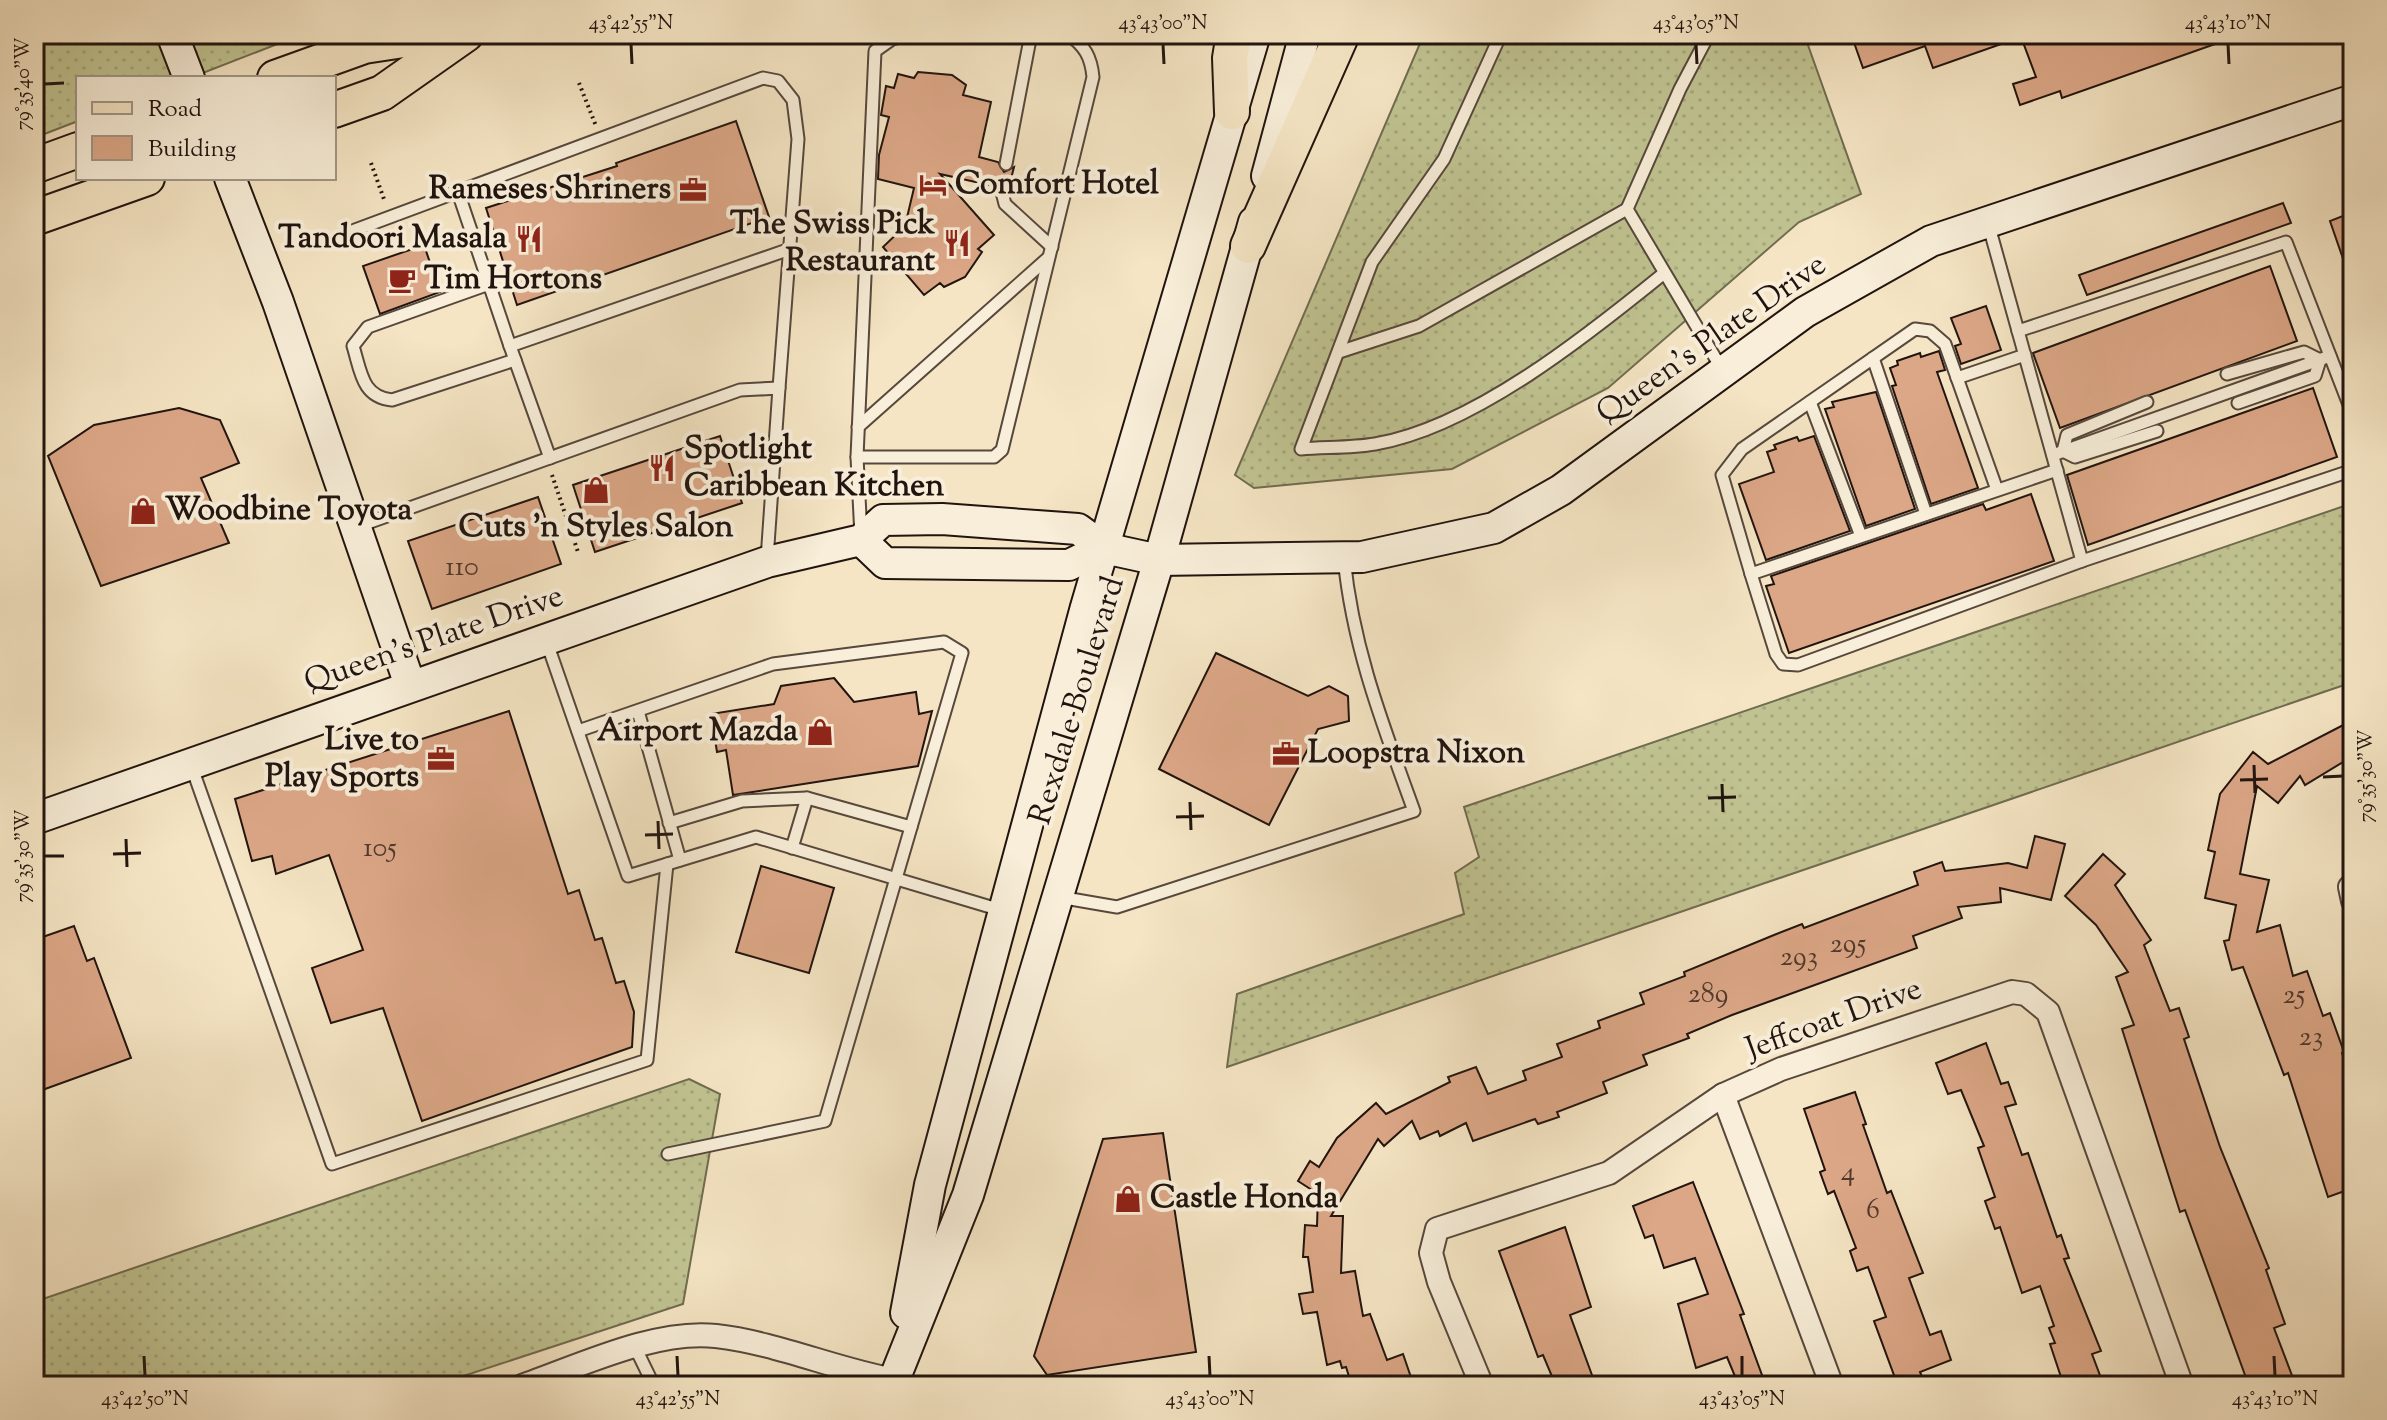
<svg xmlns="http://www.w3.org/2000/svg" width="2387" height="1420" viewBox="0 0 2387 1420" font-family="'Sorts Mill Goudy',serif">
	<defs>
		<pattern id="grass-dots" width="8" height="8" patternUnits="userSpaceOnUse" patternTransform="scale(2)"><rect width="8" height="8" fill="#c0c391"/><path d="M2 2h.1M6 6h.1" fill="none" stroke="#a5a77c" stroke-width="1.8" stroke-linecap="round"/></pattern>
	</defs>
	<rect width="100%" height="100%" fill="#f5e5c4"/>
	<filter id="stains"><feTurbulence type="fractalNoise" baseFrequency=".0025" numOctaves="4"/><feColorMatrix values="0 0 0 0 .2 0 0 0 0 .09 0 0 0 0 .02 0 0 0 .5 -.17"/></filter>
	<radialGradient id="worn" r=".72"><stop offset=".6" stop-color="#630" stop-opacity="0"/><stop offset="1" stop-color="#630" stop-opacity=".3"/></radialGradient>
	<!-- grass -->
	<g fill="url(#grass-dots)" stroke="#706c50" stroke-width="2">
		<polygon points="34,34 303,34 190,78 78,78 78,121 34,138"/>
		<polygon points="1424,34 1804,34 1861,194 1799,222 1608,388 1452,469 1254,488 1235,475"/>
		<polygon points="2353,503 2353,682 1227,1067 1237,994 1464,914 1455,873 1479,857 1464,807"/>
		<polygon points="689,1079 720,1094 683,1304 433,1386 34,1386 34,1302"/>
	</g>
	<!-- building -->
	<g fill="#dca787" stroke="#21140f" stroke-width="2">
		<polygon points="1851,34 2235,34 2235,37 2062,98 2060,91 2020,105 2013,84 2036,77 2021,37 1933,68 1925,46 1863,68"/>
		<polygon points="918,72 952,75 966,85 963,95 991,102 979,157 998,162 1004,172 1014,167 1009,187 1003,180 993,186 940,174 994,235 978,249 982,252 965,277 944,287 940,283 924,295 883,247 905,226 914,188 878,179 879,155 889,117 881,115 886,86 894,88 898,74 914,78"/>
		<polygon points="736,121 769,217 517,305 486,208 617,166 616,163"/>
		<polygon points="2283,203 2291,223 2087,295 2079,275"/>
		<polygon points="2353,212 2353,278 2350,279 2330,221"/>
		<polygon points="424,245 440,292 380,314 363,266"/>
		<polygon points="2270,266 2297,341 2060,428 2033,353"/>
		<polygon points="1986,306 2001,350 1961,364 1955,346 1961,344 1951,318"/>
		<polygon points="1939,351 1945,370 1937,372 1978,488 1931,504 1892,386 1896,385 1890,368 1898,365 1897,361 1920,353 1921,357"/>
		<polygon points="2313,388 2337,457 2088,545 2067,475"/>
		<polygon points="1876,392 1915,509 1866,526 1825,409 1834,407 1832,402"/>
		<polygon points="179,408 220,420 239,463 201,478 229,543 101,586 48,456 94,425"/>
		<polygon points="720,436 742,503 595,552 573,485"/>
		<polygon points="1814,436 1850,531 1766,560 1739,484 1774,472 1767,452 1776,449 1774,445 1797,437 1799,441"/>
		<polygon points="2031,494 2054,561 1789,653 1766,586 1774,584 1771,576 1983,504 1986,510"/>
		<polygon points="538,497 561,564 432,609 408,541"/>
		<polygon points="1216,653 1308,696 1329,686 1348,696 1349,721 1318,729 1269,825 1159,769"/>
		<polygon points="834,678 854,702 916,692 919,714 932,711 918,766 733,795 726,750 717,752 711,714 774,704 781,686"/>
		<polygon points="509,711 568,894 579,890 595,940 602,938 616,983 624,981 634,1012 632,1047 422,1121 383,1008 331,1023 312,968 363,950 329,855 276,874 272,856 252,861 235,799"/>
		<polygon points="2353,720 2353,756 2305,785 2300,776 2278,803 2257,786 2240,874 2269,880 2257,932 2280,925 2293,976 2307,971 2323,1016 2330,1013 2344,1052 2342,1053 2353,1085 2353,1188 2328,1197 2288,1073 2284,1075 2243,967 2232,970 2224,941 2229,940 2236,905 2205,898 2215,852 2208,850 2220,794 2253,752 2268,764"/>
		<polygon points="2035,836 2065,844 2051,900 2000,888 2001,902 1958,907 1962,918 1913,936 1917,948 1732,1015 1687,1034 1689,1038 1643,1055 1647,1065 1603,1082 1607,1093 1557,1112 1559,1117 1538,1124 1535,1119 1473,1141 1466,1123 1440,1136 1438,1131 1420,1139 1412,1121 1384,1146 1378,1139 1331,1216 1343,1216 1341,1273 1355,1271 1363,1316 1370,1314 1387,1360 1403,1354 1414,1386 1352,1386 1346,1367 1342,1368 1340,1361 1327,1365 1317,1312 1303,1314 1299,1294 1313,1292 1308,1257 1303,1257 1305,1225 1317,1226 1318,1194 1298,1181 1310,1161 1319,1167 1337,1138 1376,1103 1386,1114 1450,1082 1448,1077 1476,1067 1488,1094 1526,1080 1523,1071 1562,1057 1557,1044 1600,1028 1598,1021 1644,1004 1640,993 1685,976 1684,972 1774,935 1802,924 1804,928 1918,885 1914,872 1942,862 1945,871 2008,863 2027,868"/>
		<polygon points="2103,854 2125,874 2115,885 2151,940 2144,945 2170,1011 2179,1008 2189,1037 2184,1039 2220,1147 2269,1268 2266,1270 2285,1324 2274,1328 2296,1386 2249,1386 2185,1210 2180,1212 2122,1029 2134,1025 2116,977 2128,972 2096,925 2065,896"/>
		<polygon points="761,866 834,888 809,973 736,952"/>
		<polygon points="74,926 87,961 94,958 131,1058 34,1093 34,940"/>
		<polygon points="1986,1043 2001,1084 2008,1082 2016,1104 2005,1107 2022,1155 2028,1153 2057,1237 2061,1235 2069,1258 2064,1259 2101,1351 2092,1354 2104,1386 2064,1386 2050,1344 2055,1343 2049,1328 2054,1326 2040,1286 2022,1293 2000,1227 1995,1229 1985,1201 1995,1197 1978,1148 1984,1146 1961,1090 1948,1094 1936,1063"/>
		<polygon points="1855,1092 1866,1124 1863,1125 1887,1193 1891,1191 1923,1273 1909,1278 1930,1335 1941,1331 1951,1360 1920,1372 1926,1386 1898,1386 1874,1321 1886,1317 1868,1267 1857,1271 1850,1251 1856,1248 1834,1191 1828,1194 1820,1172 1825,1170 1804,1109"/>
		<polygon points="1163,1133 1196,1352 1047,1375 1034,1356 1103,1139"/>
		<polygon points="1693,1182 1744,1314 1740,1315 1766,1386 1739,1386 1727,1357 1696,1368 1678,1304 1708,1294 1695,1258 1664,1268 1653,1235 1645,1238 1633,1206"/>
		<polygon points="1565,1227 1591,1307 1570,1315 1596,1386 1556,1386 1543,1355 1538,1357 1499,1251"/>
	</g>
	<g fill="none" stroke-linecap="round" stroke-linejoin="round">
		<!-- lane casing -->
		<g stroke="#56483c" stroke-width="15">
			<g id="lane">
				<path d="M1501,34L1444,159L1372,262L1301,449C1325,447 1351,448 1375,444C1472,428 1588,335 1663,274"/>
				<polyline points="1709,34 1680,89 1627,209 1723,371"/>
				<polyline points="1006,164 1031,34"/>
				<polyline points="1001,188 1005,204 1052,247"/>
				<polyline points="458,192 510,346"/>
				<polyline points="1988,223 2082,561 2353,470"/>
				<polyline points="347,233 763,78 778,81 793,100 798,139 779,388"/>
				<path d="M489,284L368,327L353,346C361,372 362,397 392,400L515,360"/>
				<polyline points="2018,331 2286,242 2353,415"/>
				<polyline points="1339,352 1419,326 1627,209"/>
				<polyline points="1873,358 1926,514"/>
				<polyline points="2227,374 2304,352 2320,360 2315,376 2238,403"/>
				<polyline points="1957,378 2025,355"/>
				<polyline points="1810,402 1861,536"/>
				<polyline points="2147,402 2067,435 2063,451 2075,457 2157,431"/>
				<polyline points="858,427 1048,258"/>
				<polyline points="2053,455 2330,356"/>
				<path d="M857,457H994L1002,450L1093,77C1091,57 1085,46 1068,34"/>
				<polyline points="550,458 510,346 790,249"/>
				<polyline points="1997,490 1945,344 1930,331 1915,329 1742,449 1722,475 1751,574 2057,470"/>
				<polyline points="359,526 740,390 779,388 767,559"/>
				<polyline points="861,536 857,457 875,51 892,39 912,34"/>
				<polyline points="1751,574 1776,654 1783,664 1798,665 2082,561"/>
				<polyline points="546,640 628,876 756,837 1004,911"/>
				<polyline points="638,711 680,860"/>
				<polyline points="578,731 773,664 944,642 962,653 825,1121 668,1154"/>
				<polyline points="191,765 332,1164 647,1060 667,864"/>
				<polyline points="669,823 742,801 807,798"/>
				<polyline points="792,848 807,798 911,827"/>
				<path d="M1059,897L1117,907L1414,811C1383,725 1353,649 1344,558"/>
				<polyline points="635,1347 654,1386"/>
			</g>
		</g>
		<!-- street casing -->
		<g stroke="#56483c" stroke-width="26">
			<g id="street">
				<polyline points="2353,884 2350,887 2353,901"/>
				<polyline points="1723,1095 1832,1386"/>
				<path d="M522,1386C579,1366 656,1329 716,1336C777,1343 834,1369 894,1380"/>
				<polyline points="1482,1386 1439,1282 1431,1253 1437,1229 1609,1173 1723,1095 1781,1069 2012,992 2026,994 2048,1012 2182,1386"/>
			</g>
		</g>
		<!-- secondary casing -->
		<g stroke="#21140f" stroke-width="34">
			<g id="secondary">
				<polyline points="172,34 189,78"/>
				<polyline points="1267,176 1305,34"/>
				<polyline points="230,178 278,302 410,685"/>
				<polyline points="861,540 885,563 1069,565 1104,548"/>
				<polyline points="34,819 767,562 861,540 883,520 942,519 1078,529 1104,548 1159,560 1362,557 1494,528 1561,490 1805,312 1931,241 2353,100"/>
				<polyline points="906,1313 930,1185 1086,607 1255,34"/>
				<polyline points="894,1380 968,1195 1159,560 1254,222"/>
			</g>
		</g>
		<!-- primary casing -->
		<g stroke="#21140f" stroke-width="38">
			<g id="primary">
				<polyline points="275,78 364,46 443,34"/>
				<polyline points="334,110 382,93 466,34"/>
				<polyline points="1232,112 1230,58 1234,34"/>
				<polyline points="34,166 78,150"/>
				<polyline points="34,218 147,178"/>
				<polyline points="1248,246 1342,34"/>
			</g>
		</g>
		<!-- path -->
		<g stroke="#21140f" stroke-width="4" stroke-dasharray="2 4" stroke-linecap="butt">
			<polyline points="579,83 596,126"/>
			<polyline points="371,163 385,202"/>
			<polyline points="552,475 578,552"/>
		</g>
		<!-- lane -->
		<use href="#lane" stroke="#f8eed9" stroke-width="11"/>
		<!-- street -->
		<use href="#street" stroke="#f8eed9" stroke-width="22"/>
		<!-- secondary -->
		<use href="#secondary" stroke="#f8eed9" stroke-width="30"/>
		<!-- primary -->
		<use href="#primary" stroke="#f5e5c4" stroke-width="34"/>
	</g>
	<!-- ticks -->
	<path fill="none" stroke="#21140f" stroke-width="3" d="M631,44L632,64M1163,44L1164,64M1696,44L1697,64M2228,44L2229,64M44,84L64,83M2254,765L2255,793M2323,777L2343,776M2240,780L2268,779M1722,784L1723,812M1708,798L1736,797M1190,802L1191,830M1176,817L1204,816M658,821L659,849M645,835L673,834M126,839L127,867M113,854L141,853M44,856H64M144,1356L145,1376M677,1356L678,1376M1209,1356L1210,1376M1742,1356V1376M2274,1356L2275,1376"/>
	<!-- icons -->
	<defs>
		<g id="hotel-bare" transform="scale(2.16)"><path d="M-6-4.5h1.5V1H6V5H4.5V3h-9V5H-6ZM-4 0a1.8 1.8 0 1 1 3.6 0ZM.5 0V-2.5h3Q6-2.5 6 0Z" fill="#8f2418" stroke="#f8eed9" stroke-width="2.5" paint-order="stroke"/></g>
		<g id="office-bare" transform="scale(2.16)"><path d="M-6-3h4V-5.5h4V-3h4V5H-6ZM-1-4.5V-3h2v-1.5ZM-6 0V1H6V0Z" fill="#8f2418" stroke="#f8eed9" stroke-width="2.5" paint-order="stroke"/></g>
		<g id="restaurant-bare" transform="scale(2.16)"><path d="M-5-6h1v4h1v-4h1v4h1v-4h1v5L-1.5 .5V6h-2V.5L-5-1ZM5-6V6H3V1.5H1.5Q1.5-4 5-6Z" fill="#8f2418" stroke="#f8eed9" stroke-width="2.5" paint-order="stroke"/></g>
		<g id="cafe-bare" transform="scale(2.16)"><path d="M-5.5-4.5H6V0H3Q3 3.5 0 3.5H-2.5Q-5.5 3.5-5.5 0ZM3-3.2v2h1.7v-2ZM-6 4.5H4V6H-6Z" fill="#8f2418" stroke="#f8eed9" stroke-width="2.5" paint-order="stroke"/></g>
		<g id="shop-bare" transform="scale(2.16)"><path d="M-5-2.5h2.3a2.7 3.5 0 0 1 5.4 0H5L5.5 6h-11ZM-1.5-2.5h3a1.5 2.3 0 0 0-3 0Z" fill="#8f2418" stroke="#f8eed9" stroke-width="2.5" paint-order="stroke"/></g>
	</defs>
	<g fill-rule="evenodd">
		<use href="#hotel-bare" x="933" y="185"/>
		<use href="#office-bare" x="693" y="190"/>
		<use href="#restaurant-bare" x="529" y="239"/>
		<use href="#restaurant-bare" x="957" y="243"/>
		<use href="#cafe-bare" x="402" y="280"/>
		<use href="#restaurant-bare" x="662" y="468"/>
		<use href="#shop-bare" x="596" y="490"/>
		<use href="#shop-bare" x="143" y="511"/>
		<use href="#shop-bare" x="820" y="732"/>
		<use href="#office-bare" x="1286" y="754"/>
		<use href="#office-bare" x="441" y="759"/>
		<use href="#shop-bare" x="1128" y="1199"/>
	</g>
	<g text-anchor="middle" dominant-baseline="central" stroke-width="8" stroke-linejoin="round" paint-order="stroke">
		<!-- number labels -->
		<g font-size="28" fill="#50392d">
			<text x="462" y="568">110</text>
			<text x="380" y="849">105</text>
			<text x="1848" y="945">295</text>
			<text x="1799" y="958">293</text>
			<text x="1708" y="995">289</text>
			<text x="2294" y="996">25</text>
			<text x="2311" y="1038">23</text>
			<text x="1848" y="1173">4</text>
			<text x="1873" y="1211">6</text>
		</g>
		<!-- poi labels -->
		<g font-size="32" font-weight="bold" fill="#21140f" stroke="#f8eed9" text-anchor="start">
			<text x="955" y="185">Comfort Hotel</text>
			<text x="671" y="190" text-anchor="end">Rameses Shriners</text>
			<text x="935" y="225" text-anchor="end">The Swiss Pick<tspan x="935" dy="37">Restaurant</tspan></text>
			<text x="507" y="239" text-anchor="end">Tandoori Masala</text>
			<text x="424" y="280">Tim Hortons</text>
			<text x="684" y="450">Spotlight<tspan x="684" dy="37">Caribbean Kitchen</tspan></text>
			<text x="165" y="511">Woodbine Toyota</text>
			<text x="596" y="528" text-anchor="middle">Cuts 'n Styles Salon</text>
			<text x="798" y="732" text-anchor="end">Airport Mazda</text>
			<text x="419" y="741" text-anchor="end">Live to<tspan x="419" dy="37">Play Sports</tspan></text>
			<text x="1308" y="754">Loopstra Nixon</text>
			<text x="1150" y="1199">Castle Honda</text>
		</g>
		<!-- street labels -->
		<g font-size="32" fill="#21140f" stroke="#f8eed9">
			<text transform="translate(1712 340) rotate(-35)">Queen's Plate Drive</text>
			<text transform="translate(434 640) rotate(-19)">Queen's Plate Drive</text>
			<text transform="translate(1078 701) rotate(-73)">Rexdale Boulevard</text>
			<text transform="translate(1834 1020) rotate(-20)">Jeffcoat Drive</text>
		</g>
	</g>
	<!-- margin -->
	<rect width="2387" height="1420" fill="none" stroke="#f5e5c4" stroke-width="88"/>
	<!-- legend -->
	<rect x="76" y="76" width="260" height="104" fill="#f8eed9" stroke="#a29788" stroke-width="2"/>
	<rect x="92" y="102" width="40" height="12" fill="#f5e5c4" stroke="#a29788" stroke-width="2"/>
	<text x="148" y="116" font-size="24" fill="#21140f">Road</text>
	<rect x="92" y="136" width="40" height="24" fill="#dca787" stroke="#a29788" stroke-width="2"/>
	<text x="148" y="156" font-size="24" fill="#21140f">Building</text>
	<rect x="44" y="44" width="2299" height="1332" fill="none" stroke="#21140f" stroke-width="3"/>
	<g font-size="20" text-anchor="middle" fill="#21140f">
		<text x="631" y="29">43°42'55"N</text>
		<text x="1163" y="29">43°43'00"N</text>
		<text x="1696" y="29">43°43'05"N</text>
		<text x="2228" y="29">43°43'10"N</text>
		<text transform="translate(22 84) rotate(-90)" y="7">79°35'40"W</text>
		<text transform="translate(2365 776) rotate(-90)" y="7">79°35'30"W</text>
		<text transform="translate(22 856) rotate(-90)" y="7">79°35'30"W</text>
		<text x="145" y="1405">43°42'50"N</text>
		<text x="678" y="1405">43°42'55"N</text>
		<text x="1210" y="1405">43°43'00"N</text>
		<text x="1742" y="1405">43°43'05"N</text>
		<text x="2275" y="1405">43°43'10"N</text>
	</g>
	<rect width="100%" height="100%" filter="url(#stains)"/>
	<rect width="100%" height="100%" fill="url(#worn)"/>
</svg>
